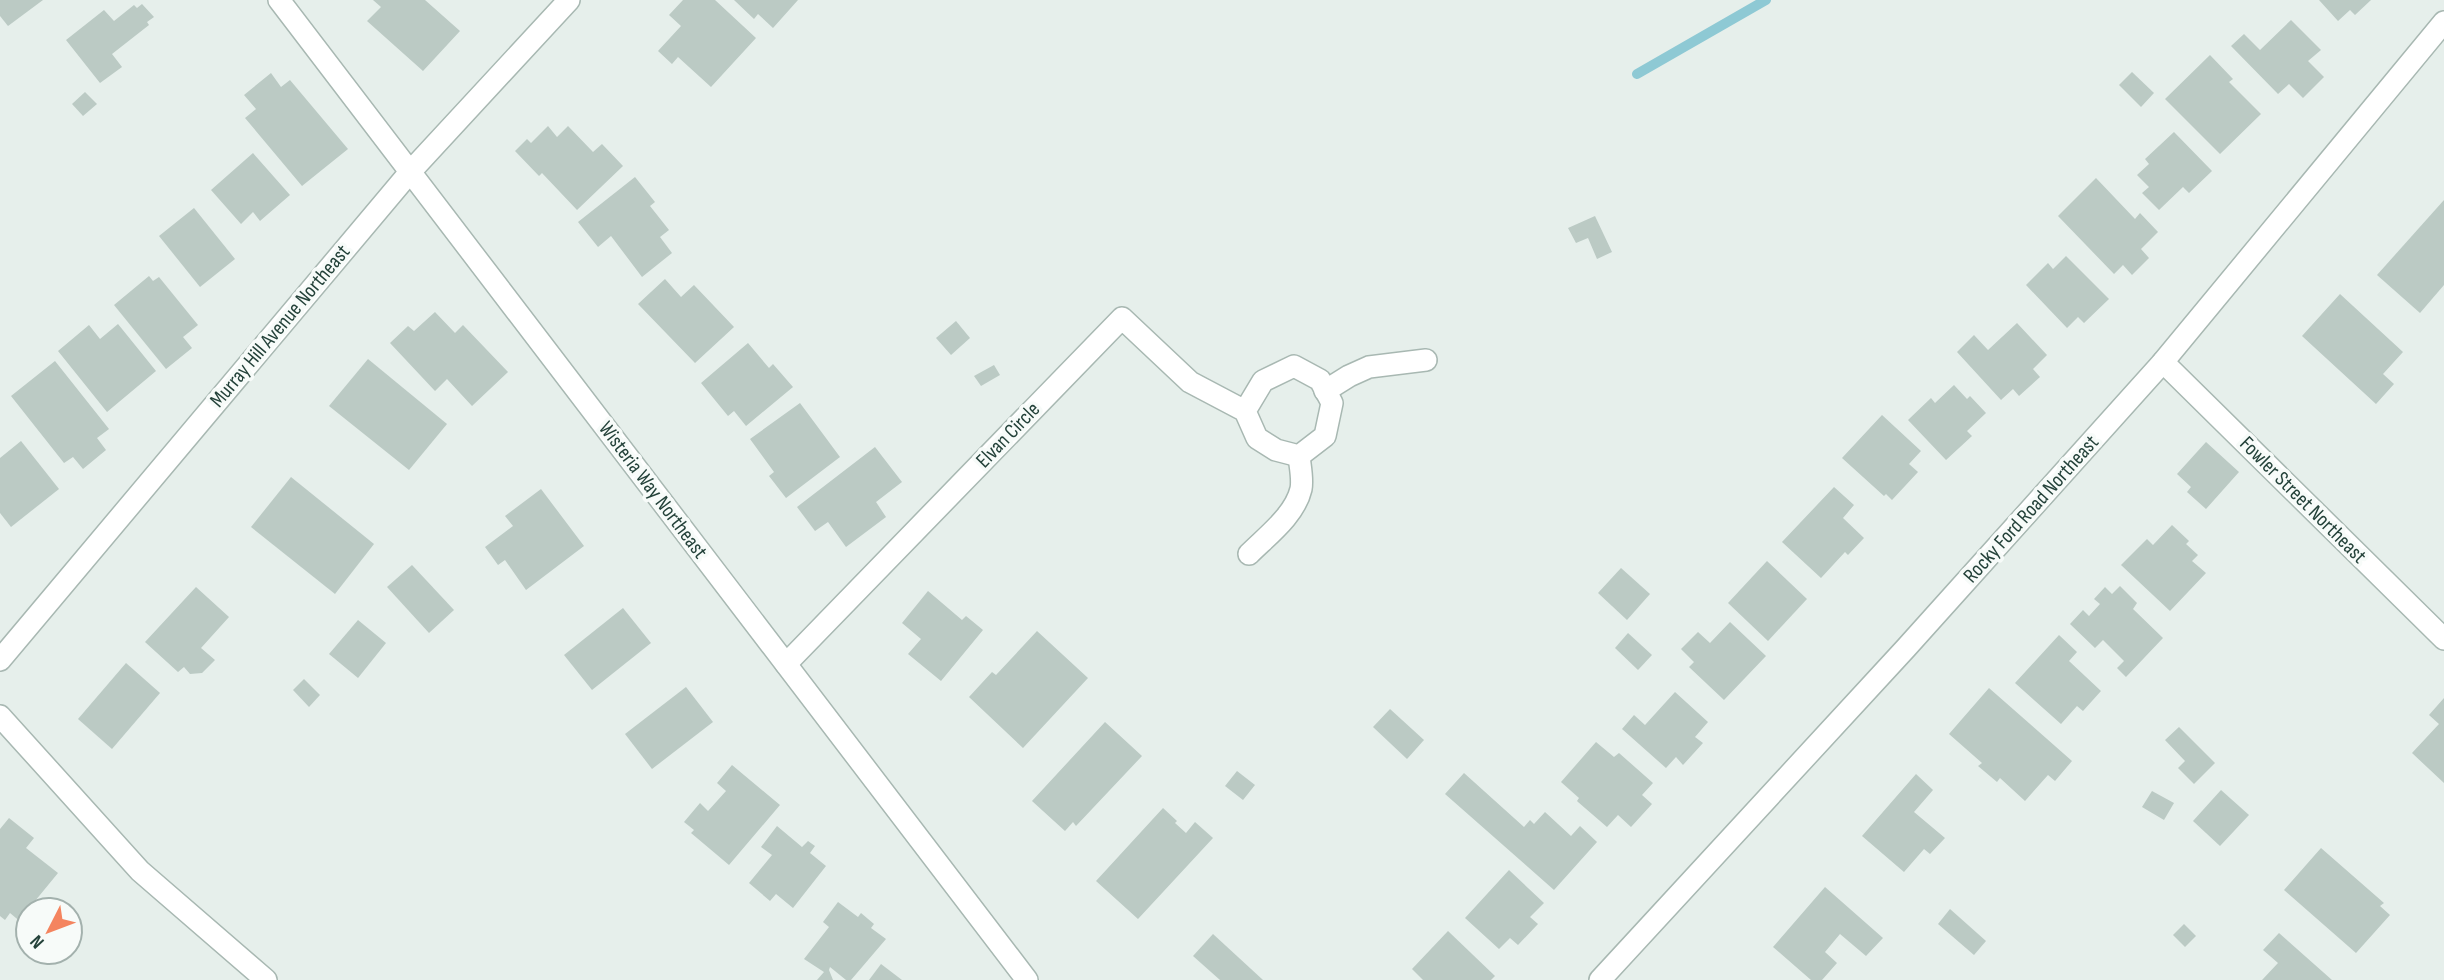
<svg xmlns="http://www.w3.org/2000/svg" width="2444" height="980" viewBox="0 0 2444 980" font-family="'Sofia Sans Condensed',sans-serif">
	<rect width="100%" height="100%" fill="#e6efeb"/>
	<g fill="none" stroke-linecap="round" stroke-linejoin="round">
		<!-- stream -->
		<polyline stroke="#8ec9d4" stroke-width="10" points="1637,74 1766,0"/>
	</g>
	<!-- building -->
	<g fill="#bbcac4">
		<polygon points="0,0 43,0 8,26 0,16"/>
		<polygon points="373,0 425,0 460,31 423,71 367,21 381,7"/>
		<polygon points="683,0 715,0 756,38 711,87 678,57 672,64 658,51 681,26 669,15"/>
		<polygon points="734,0 798,0 773,28 758,14 754,19"/>
		<polygon points="2319,0 2371,0 2355,15 2350,10 2338,21"/>
		<polygon points="142,4 154,17 147,22 149,25 112,54 122,67 100,83 66,40 104,10 114,21 134,5 137,8"/>
		<polygon points="2291,20 2321,50 2308,61 2324,77 2303,98 2289,84 2278,94 2231,46 2244,34 2260,50"/>
		<polygon points="2210,55 2233,79 2229,82 2261,114 2220,154 2165,99"/>
		<polygon points="2132,72 2154,93 2141,107 2119,85"/>
		<polygon points="271,73 281,87 290,80 348,149 302,186 245,118 256,109 244,95"/>
		<polygon points="85,92 97,104 83,116 72,104"/>
		<polygon points="548,126 557,137 568,126 593,152 602,144 623,166 577,210 542,173 539,176 515,151 527,139 531,143"/>
		<polygon points="2174,132 2212,171 2189,193 2183,187 2159,210 2142,193 2149,187 2137,175 2149,164 2145,159"/>
		<polygon points="253,153 290,195 260,221 253,212 241,224 211,190"/>
		<polygon points="635,177 655,202 650,206 669,230 660,237 672,253 642,277 611,236 598,247 578,222"/>
		<polygon points="2096,178 2135,219 2140,213 2158,232 2141,249 2149,258 2132,275 2123,265 2114,274 2058,216"/>
		<polygon points="2444,200 2444,285 2420,313 2377,275"/>
		<polygon points="194,208 235,259 200,287 159,236"/>
		<polygon points="1595,216 1612,252 1597,259 1588,238 1576,243 1568,228"/>
		<polygon points="2066,256 2109,299 2084,323 2078,317 2067,328 2026,285 2048,263 2053,269"/>
		<polygon points="149,276 153,281 159,277 198,325 183,337 192,348 166,369 114,305"/>
		<polygon points="665,279 681,297 694,285 734,327 695,363 638,304"/>
		<polygon points="2340,294 2403,352 2383,374 2394,384 2376,404 2302,336"/>
		<polygon points="435,312 455,333 463,325 508,372 472,406 447,379 435,391 390,343 408,326 414,331"/>
		<polygon points="956,321 970,338 951,355 936,338"/>
		<polygon points="2017,323 2047,355 2033,369 2040,377 2019,396 2013,389 2001,400 1957,352 1974,335 1988,350"/>
		<polygon points="118,324 156,371 107,412 58,351 89,325 100,339"/>
		<polygon points="748,343 769,368 773,364 793,387 746,426 734,411 728,416 701,383"/>
		<polygon points="368,359 447,424 409,470 329,406"/>
		<polygon points="55,361 109,429 97,438 106,450 83,469 73,457 64,463 11,396"/>
		<polygon points="994,365 1000,375 981,386 974,376"/>
		<polygon points="1954,385 1967,399 1970,396 1986,413 1967,431 1972,436 1946,460 1908,420 1931,398 1935,403"/>
		<polygon points="800,403 840,457 786,498 769,476 774,472 750,439"/>
		<polygon points="1882,415 1921,451 1909,464 1918,472 1892,500 1886,494 1884,496 1842,458"/>
		<polygon points="21,441 59,489 11,527 0,513 0,458"/>
		<polygon points="2206,442 2239,472 2206,509 2187,492 2191,487 2177,474"/>
		<polygon points="875,447 902,482 876,502 886,517 846,547 828,522 815,531 797,507"/>
		<polygon points="291,477 374,544 335,594 251,527"/>
		<polygon points="1834,487 1854,505 1843,518 1864,538 1848,555 1845,552 1821,578 1782,542"/>
		<polygon points="541,489 584,546 526,590 505,560 498,565 485,547 513,526 505,516"/>
		<polygon points="2172,525 2189,541 2186,544 2198,555 2192,561 2206,573 2170,611 2121,565 2147,539 2153,545"/>
		<polygon points="1767,561 1807,599 1768,641 1728,603"/>
		<polygon points="412,565 454,610 429,633 387,587"/>
		<polygon points="1621,568 1650,594 1627,620 1598,593"/>
		<polygon points="2120,586 2137,603 2133,609 2163,638 2126,677 2117,668 2124,661 2103,640 2095,648 2070,624 2083,610 2089,616 2100,604 2094,599 2105,587 2112,594"/>
		<polygon points="196,587 229,617 201,648 215,660 202,673 190,674 184,667 178,672 145,642"/>
		<polygon points="928,591 962,620 966,616 983,630 941,681 908,654 921,639 902,623"/>
		<polygon points="623,608 651,643 592,690 564,655"/>
		<polygon points="358,620 386,643 358,678 329,654"/>
		<polygon points="1730,622 1766,656 1724,700 1689,667 1694,662 1681,649 1698,632 1710,643"/>
		<polygon points="1037,631 1088,678 1023,748 969,697 992,672 996,675"/>
		<polygon points="1628,633 1652,655 1638,670 1615,648"/>
		<polygon points="2059,635 2077,652 2069,661 2101,691 2083,711 2077,706 2061,724 2015,683"/>
		<polygon points="126,663 160,693 112,749 78,719"/>
		<polygon points="304,679 320,695 309,707 293,690"/>
		<polygon points="686,687 713,722 652,769 625,734"/>
		<polygon points="1989,688 2072,761 2055,781 2048,775 2025,801 2000,778 1997,782 1978,766 1982,763 1949,734"/>
		<polygon points="1675,692 1708,722 1695,737 1703,743 1683,765 1676,757 1666,768 1622,729 1634,715 1645,725"/>
		<polygon points="2444,698 2444,783 2412,753 2439,724 2429,715"/>
		<polygon points="1390,709 1424,740 1407,759 1373,727"/>
		<polygon points="1105,722 1142,756 1076,826 1073,822 1065,831 1032,801"/>
		<polygon points="2179,727 2215,763 2194,784 2178,768 2185,761 2165,740"/>
		<polygon points="1596,742 1614,757 1619,753 1653,783 1642,795 1652,804 1631,827 1618,815 1607,827 1578,802 1577,801 1579,798 1561,782"/>
		<polygon points="732,765 780,805 729,865 691,833 694,830 684,822 700,803 708,811 726,791 717,783"/>
		<polygon points="1237,771 1255,785 1243,800 1225,786"/>
		<polygon points="1464,773 1524,827 1530,820 1534,824 1545,812 1571,836 1580,826 1597,842 1554,890 1445,794"/>
		<polygon points="1916,774 1933,790 1914,812 1945,838 1930,854 1924,849 1904,872 1862,836"/>
		<polygon points="2221,790 2249,815 2220,846 2193,821"/>
		<polygon points="2152,791 2174,803 2164,820 2142,807"/>
		<polygon points="1163,808 1177,821 1175,823 1186,833 1195,822 1213,838 1138,919 1096,881"/>
		<polygon points="9,818 34,838 26,848 58,873 35,901 46,910 28,910 28,928 10,913 5,920 0,916 0,829"/>
		<polygon points="777,826 802,847 808,841 815,846 810,853 826,866 793,908 776,894 770,901 749,883 772,855 761,847"/>
		<polygon points="2321,848 2384,903 2380,906 2390,915 2356,953 2284,890"/>
		<polygon points="1509,870 1544,903 1530,917 1538,924 1518,945 1510,938 1499,949 1465,918"/>
		<polygon points="1825,887 1883,938 1866,956 1840,934 1825,952 1837,963 1822,980 1811,980 1773,947"/>
		<polygon points="838,902 858,917 861,913 874,924 871,928 886,939 851,980 846,980 830,967 829,970 833,980 817,980 824,972 804,959 829,927 823,922"/>
		<polygon points="1950,909 1986,941 1974,955 1938,924"/>
		<polygon points="2184,924 2196,936 2185,947 2173,935"/>
		<polygon points="1448,931 1495,976 1491,980 1423,980 1412,969"/>
		<polygon points="2279,933 2332,980 2262,980 2278,963 2263,950"/>
		<polygon points="1213,934 1263,980 1220,980 1193,956"/>
		<polygon points="881,964 902,980 869,980"/>
	</g>
	<g fill="none" stroke-linecap="round" stroke-linejoin="round">
		<!-- minor casing -->
		<g stroke="#a8b8b2" stroke-width="24">
			<g id="minor">
				<polyline points="279,0 1027,980"/>
				<polyline points="2163,362 2444,639"/>
				<polyline points="1325,391 1349,376 1369,367 1426,360"/>
				<path d="M1249,554C1267,536 1295,515 1301,489C1303,479 1300,466 1299,456"/>
				<polyline points="0,660 410,172 569,0"/>
				<polyline points="786,664 1122,318 1190,382 1245,411 1257,438 1276,450 1299,456 1325,436 1332,403 1320,380 1294,366 1263,381 1245,411"/>
				<polyline points="0,716 140,871 266,980"/>
			</g>
		</g>
		<!-- tertiary casing -->
		<g stroke="#a8b8b2" stroke-width="24">
			<polyline id="tertiary" points="1600,980 1906,648 2163,362 2444,22"/>
		</g>
		<!-- minor -->
		<use href="#minor" stroke="#fff" stroke-width="21"/>
		<!-- tertiary -->
		<use href="#tertiary" stroke="#fff" stroke-width="21"/>
	</g>
	<g text-anchor="middle" dominant-baseline="central" stroke-width="7" stroke-linejoin="round" paint-order="stroke">
		<!-- street labels -->
		<g font-size="21" fill="#24423a" stroke="#f7fbf9">
			<text transform="translate(280 326) rotate(-50)">Murray Hill Avenue Northeast</text>
			<text transform="translate(1008 435) rotate(-46)">Elvan Circle</text>
			<text transform="translate(653 490) rotate(53)">Wisteria Way Northeast</text>
			<text transform="translate(2303 500) rotate(45)">Fowler Street Northeast</text>
			<text transform="translate(2031 509) rotate(-48)">Rocky Ford Road Northeast</text>
		</g>
	</g>
	<!-- north arrow -->
	<g transform="translate(49 931) rotate(228)"><circle r="33" fill="#f7fbf9" stroke="#a3b1ad" stroke-width="2"/>
	<path d="M0-5L12 26L0 18L-12 26Z" fill="#f4845f"/>
	<text y="-10" font-size="19" font-weight="bold" text-anchor="middle" fill="#24423a">N</text>
	</g>
</svg>
